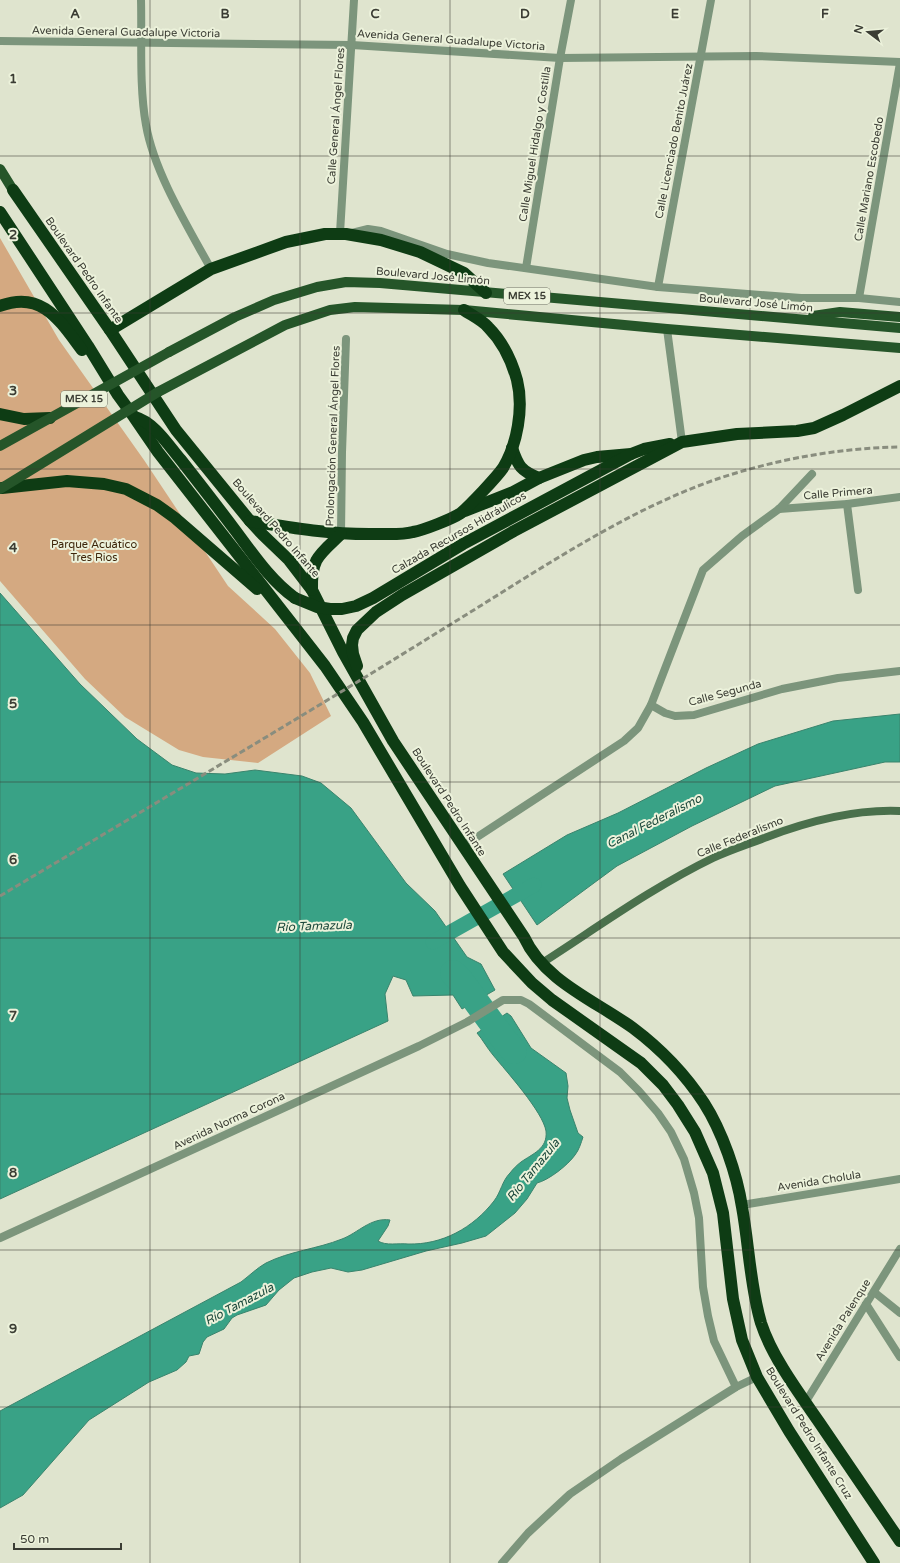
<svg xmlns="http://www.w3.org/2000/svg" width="900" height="1563" viewBox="0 0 900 1563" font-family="'Varela Round',sans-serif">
	<rect width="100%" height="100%" fill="#dfe4ce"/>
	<!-- green -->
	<polygon fill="#d4a981" points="0,238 59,340 144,460 228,586 275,629 310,673 331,716 258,763 203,757 179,750 125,717 85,679 0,581"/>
	<!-- water -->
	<g fill="#39a286" stroke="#3a846d">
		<polygon points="0,593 80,684 137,739 172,765 196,773 225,774 255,770 302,776 321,783 351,808 406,883 435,911 467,957 481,964 495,990 462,1009 453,995 413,996 406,980 393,976 385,994 388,1021 0,1199"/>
		<polygon points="900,714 900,762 885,762 775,786 692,826 617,866 537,925 503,874 567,835 618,813 706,768 758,744 833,721"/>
		<path d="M507,1013L511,1016L531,1048L566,1073L568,1086L567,1098L570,1110L578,1133L583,1137C581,1143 579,1150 575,1155C568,1165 549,1180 537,1183L527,1199L515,1213L486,1236L462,1243L426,1251L362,1270L348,1272L331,1268L312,1272L294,1278L279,1290L266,1305L237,1315L232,1318L224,1329L207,1337L203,1342L199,1354L189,1356L186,1362L177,1370L149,1382L89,1420L23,1495L0,1508V1411L241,1282C249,1276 257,1268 266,1263C290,1251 317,1249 342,1239C358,1233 371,1217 390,1220L388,1226L378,1241C386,1246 398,1243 408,1244C442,1245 473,1228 494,1201C501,1192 502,1181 510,1173C513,1169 517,1165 521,1162C532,1154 548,1149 546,1131C543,1112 506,1071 493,1055C487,1048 483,1040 477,1033Z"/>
	</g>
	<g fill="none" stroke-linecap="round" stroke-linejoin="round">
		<!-- canal -->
		<polyline stroke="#39a286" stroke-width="15" points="433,942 534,885"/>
		<!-- river -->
		<polyline stroke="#39a286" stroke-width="26" points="453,973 461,981 505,1041 514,1051"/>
		<!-- street -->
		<g stroke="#7c957c" stroke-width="8">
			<path d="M141,0C142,39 139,87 146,125C154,172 188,227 211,269"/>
			<polyline points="0,41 352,45 560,58 756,56 900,62"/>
			<polyline points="340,233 354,0"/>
			<polyline points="352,233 368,229 381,231 447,254 488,263 658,287 801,298 859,298 900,302"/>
			<polyline points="526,268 560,58 571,0"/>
			<polyline points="658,287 711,0"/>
			<polyline points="859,298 900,63"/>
			<polyline points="667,329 682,442"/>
			<polyline points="847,504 858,590"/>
			<polyline points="779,509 847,504 900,497"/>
			<polyline points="341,534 342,452 346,339"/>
			<polyline points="651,705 665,713 675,716 694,715 782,689 838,678 900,671"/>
			<polyline points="462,847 624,741 638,728 651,705 703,570 742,536 779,509 812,474"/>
			<polyline points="742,1205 900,1179"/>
			<polyline points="0,1238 419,1046 467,1022 503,1000 521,1000 529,1004 620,1072 639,1091 658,1113 671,1132 684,1159 694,1193 699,1218 703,1287 708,1316 714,1341 736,1387"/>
			<polyline points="874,1292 900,1313"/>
			<polyline points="866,1304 900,1357"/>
			<polyline points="805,1403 900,1249"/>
			<polyline points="502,1563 528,1533 570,1494 621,1459 736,1387 757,1377"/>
		</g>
		<!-- secondary -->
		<path stroke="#4a704c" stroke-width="8" d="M542,963C598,927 653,887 713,858C730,850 749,844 767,837C809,821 854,809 900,811"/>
		<!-- primary -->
		<g stroke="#255529" stroke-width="10">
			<polyline points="0,169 13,190"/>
			<polyline points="813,316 840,312 900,317"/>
			<polyline points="169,352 235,317 274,300 317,287 346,282 380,283 900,328"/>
			<polyline points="158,392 285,325 330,310 355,307 464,310 667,329 900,348"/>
		</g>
		<!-- highway -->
		<g stroke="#0e3c14" stroke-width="12">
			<path d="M13,190L110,330L176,430L250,521L263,535L289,560L312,590L343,652L393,741L524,937C544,981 596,1001 633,1028C661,1049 685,1074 704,1103C722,1131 737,1174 742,1207C749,1245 750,1286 761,1323C772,1357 799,1393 819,1422C846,1462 873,1502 900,1541"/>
			<polyline points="0,212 88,346 118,395 134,417 158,452 325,666 363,722 460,886 503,952 532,983 552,1000 641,1063 663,1085 678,1105 695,1132 713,1173 723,1213 733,1299 742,1340 757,1377 789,1431 874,1563"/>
			<path d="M0,306C42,290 60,321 82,350"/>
			<polyline points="110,330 211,269 286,242 325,234 346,234 381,240 420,252 464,273 486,293"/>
			<polyline points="0,414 24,419 50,418"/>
			<path d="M135,417C155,423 168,445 181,460C199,483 217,506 235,530C253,554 270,580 295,598"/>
			<path d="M512,448C518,466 521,471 539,478"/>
			<polyline points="2,488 67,481 104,484 126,489 157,505 175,518 257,589"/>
			<polyline points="465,511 513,492 539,478 584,460 597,457 631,454 644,449 670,444"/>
			<path d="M250,521C292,528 334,535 377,534C389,534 402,535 413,532C424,530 452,519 461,513C470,505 496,478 503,468C517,445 524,408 517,380C512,362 502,341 488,327C482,320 471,315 464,310"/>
			<path d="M312,590C311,558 319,555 341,534"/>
			<polyline points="357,666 353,654 352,645 353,638 357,630 376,612 402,595 514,531 682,442 737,434 797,431 814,428 843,415 900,386"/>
		</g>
		<!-- rail -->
		<path stroke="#898d7e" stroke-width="3" stroke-dasharray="6 3" stroke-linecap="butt" d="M0,896C124,822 249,748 372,673C422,642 471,612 520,581C583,542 649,502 720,478C778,459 839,448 900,447"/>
		<!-- primary-bridge -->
		<g stroke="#255529" stroke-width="10">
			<polyline points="0,446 169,352"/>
			<polyline points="0,489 158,392"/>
		</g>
		<!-- highway-bridge -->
		<polyline stroke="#0e3c14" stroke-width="12" points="295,598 317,607 330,609 342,609 356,606 373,598 463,544 631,454"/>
	</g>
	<!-- grid -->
	<path fill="none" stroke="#3b3d34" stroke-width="1" stroke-opacity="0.55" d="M150,0V1563M300,0V1563M450,0V1563M600,0V1563M750,0V1563M0,156H900M0,313H900M0,469H900M0,625H900M0,782H900M0,938H900M0,1094H900M0,1250H900M0,1407H900"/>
	<g text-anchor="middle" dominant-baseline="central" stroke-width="4" stroke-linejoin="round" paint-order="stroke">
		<!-- shield labels -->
		<g fill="#ecf2db" stroke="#707366" stroke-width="1">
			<rect x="504" y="288" width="46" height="16" rx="3"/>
			<rect x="61" y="391" width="46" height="16" rx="3"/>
		</g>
		<g font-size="10" font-weight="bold" fill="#3b3d34">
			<text x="527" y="296">MEX 15</text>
			<text x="84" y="399">MEX 15</text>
		</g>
		<!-- street labels -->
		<g font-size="11" fill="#3b3d34" stroke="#ecf2db">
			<text transform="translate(126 32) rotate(1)">Avenida General Guadalupe Victoria</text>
			<text transform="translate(451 40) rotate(4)">Avenida General Guadalupe Victoria</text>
			<text transform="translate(336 116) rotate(-86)">Calle General Ángel Flores</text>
			<text transform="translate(674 141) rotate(-79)">Calle Licenciado Benito Juárez</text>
			<text transform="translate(535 144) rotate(-81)">Calle Miguel Hidalgo y Costilla</text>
			<text transform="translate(869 179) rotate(-80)">Calle Mariano Escobedo</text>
			<text transform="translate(84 270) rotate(55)">Boulevard Pedro Infante</text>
			<text transform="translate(433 276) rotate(5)">Boulevard José Limón</text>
			<text transform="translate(756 303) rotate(5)">Boulevard José Limón</text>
			<text transform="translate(333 436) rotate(-88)">Prolongación General Ángel Flores</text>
			<text transform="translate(838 493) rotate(-5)">Calle Primera</text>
			<text transform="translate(276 528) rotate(49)">Boulevard Pedro Infante</text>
			<text transform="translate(459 533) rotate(-30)">Calzada Recursos Hidráulicos</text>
			<text transform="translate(725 693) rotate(-15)">Calle Segunda</text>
			<text transform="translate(449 802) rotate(57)">Boulevard Pedro Infante</text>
			<text transform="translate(740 837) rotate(-22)">Calle Federalismo</text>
			<text transform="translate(229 1121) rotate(-25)">Avenida Norma Corona</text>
			<text transform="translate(819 1181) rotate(-9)">Avenida Cholula</text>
			<text transform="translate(843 1320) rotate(-58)">Avenida Palenque</text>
			<text transform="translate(809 1433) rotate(58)">Boulevard Pedro Infante Cruz</text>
		</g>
		<!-- park labels -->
		<g font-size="11" fill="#3e260b" stroke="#ecf2db">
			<text x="94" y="544">Parque Acuático<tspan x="94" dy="13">Tres Rios</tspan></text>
		</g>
		<!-- water labels -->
		<g font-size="12" font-style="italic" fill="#1b483b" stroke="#ecf2db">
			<text transform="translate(654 821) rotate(-27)">Canal Federalismo</text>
			<text transform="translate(314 926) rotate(-2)">Río Tamazula</text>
			<text transform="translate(533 1170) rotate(-51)">Río Tamazula</text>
			<text transform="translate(239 1304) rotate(-28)">Río Tamazula</text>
		</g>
	</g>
	<g font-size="13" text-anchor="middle" font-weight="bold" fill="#3b3d34" stroke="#ecf2db" stroke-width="4" stroke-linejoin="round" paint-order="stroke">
		<text x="75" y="18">A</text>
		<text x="225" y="18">B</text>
		<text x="375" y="18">C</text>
		<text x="525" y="18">D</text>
		<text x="675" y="18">E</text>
		<text x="825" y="18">F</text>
		<text x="13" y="83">1</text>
		<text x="13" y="239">2</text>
		<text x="13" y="395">3</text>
		<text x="13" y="552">4</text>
		<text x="13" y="708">5</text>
		<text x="13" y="864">6</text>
		<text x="13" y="1020">7</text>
		<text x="13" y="1177">8</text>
		<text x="13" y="1333">9</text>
	</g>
	<!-- north arrow -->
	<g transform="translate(868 32) rotate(286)" stroke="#ecf2db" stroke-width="3" paint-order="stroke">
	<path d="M0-3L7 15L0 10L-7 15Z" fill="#3b3d34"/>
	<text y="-6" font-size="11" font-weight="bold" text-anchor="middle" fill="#3b3d34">N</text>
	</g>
	<!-- scale -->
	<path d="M14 1543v6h107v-6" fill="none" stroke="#3b3d34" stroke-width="2"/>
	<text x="20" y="1543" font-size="12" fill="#3b3d34" stroke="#ecf2db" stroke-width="3" paint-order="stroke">50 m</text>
</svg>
